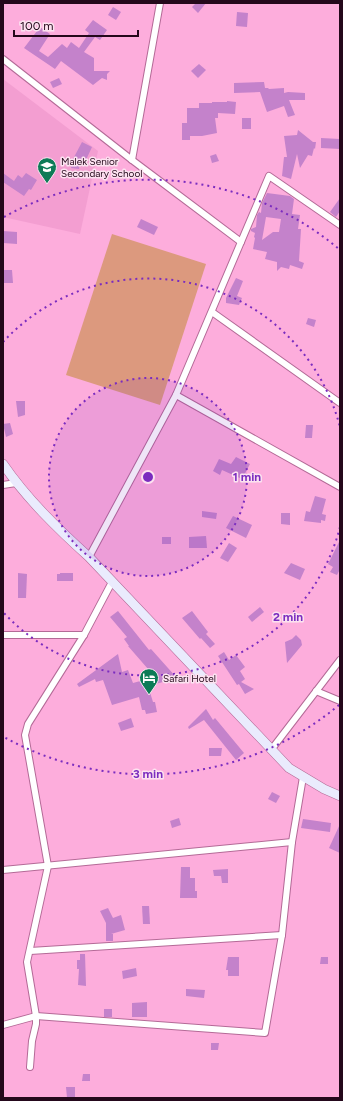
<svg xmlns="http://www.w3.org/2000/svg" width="343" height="1101" viewBox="0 0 343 1101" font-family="Figtree,sans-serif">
	<rect width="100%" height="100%" fill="#fdaddc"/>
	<!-- built -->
	<polygon fill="#f39ed1" points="3,79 98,151 80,234 3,217"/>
	<!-- green -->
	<polygon fill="#dc997e" points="112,234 206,264 160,405 66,375"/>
	<!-- building -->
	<g fill="#c482cb" fill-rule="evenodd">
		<polygon points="196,3 206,3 198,13 192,7"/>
		<polygon points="113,7 121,12 116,20 108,15"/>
		<polygon points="237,12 248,13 247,27 236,26"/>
		<polygon points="93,20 107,30 100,40 95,37 84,52 94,58 94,71 110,71 107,74 107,80 102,78 93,85 61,61 55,69 24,48 40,27 50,34 39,51 48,57 62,44 67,48 71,42 79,48 89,33 85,30"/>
		<polygon points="199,64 206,70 198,78 191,71"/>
		<polygon points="59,78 62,84 53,88 50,82"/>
		<polygon points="264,82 265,88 268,88 269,89 284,88 284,93 288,92 305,93 305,100 289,100 295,115 288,117 284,106 267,112 260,92 234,93 234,83"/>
		<polygon points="227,101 236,102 235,114 218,113 218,118 215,118 217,133 202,136 190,136 190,140 182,140 182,123 187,123 187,108 199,108 199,103 212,103 212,102 227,102"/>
		<rect x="242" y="118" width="9" height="11"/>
		<polygon points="298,130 313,142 316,142 315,149 314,148 312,156 308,155 300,168 297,154 291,179 282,176 284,157 287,157 284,136 297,135"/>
		<polygon points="321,138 340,139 340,149 321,148"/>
		<polygon points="82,142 92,147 85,162 80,159 79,169 71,168 73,159"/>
		<polygon points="216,154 219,161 212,163 210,156"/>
		<polygon points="3,173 14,181 18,175 22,178 26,173 37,180 31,190 29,189 24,196 3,182"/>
		<path d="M267,193L290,196L294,199L292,214L300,215L298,229H301L299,261L304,263L302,269L290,265L289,269L281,267L277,271V262L265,259L267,252L253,249L255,238L254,237L255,233L251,231V229L256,227L257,215L259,212L261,213L262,203ZM266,217L281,219L279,232H273L262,240Z"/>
		<polygon points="340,198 340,211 336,217 330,212"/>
		<polygon points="141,219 158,227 154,235 137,227"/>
		<polygon points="3,231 17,232 17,244 3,243"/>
		<polygon points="3,270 12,270 13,283 3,283"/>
		<polygon points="236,278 243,281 237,296 242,298 239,305 226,303 226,298"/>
		<polygon points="308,318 316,320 314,327 306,324"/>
		<polygon points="16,401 25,401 25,415 18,417"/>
		<polygon points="10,423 13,434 6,437 3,424"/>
		<polygon points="306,425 313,425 312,438 305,438"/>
		<polygon points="236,457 250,464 242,479 222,470 220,475 213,471 219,459 231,464"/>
		<polygon points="315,496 326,499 322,514 326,515 325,521 321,520 321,523 304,521 306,511 310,512"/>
		<polygon points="202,511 217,513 216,519 202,517"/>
		<polygon points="281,513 290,513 290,525 281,524"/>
		<polygon points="233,516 252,525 246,538 226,528"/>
		<polygon points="206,536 207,548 189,548 189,537"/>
		<rect x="162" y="537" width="9" height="7"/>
		<polygon points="340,540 340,569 337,575 330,572 333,567 328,564"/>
		<polygon points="229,543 237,548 228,562 220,558"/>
		<polygon points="291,563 305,569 300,580 284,573"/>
		<polygon points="18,573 27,574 26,598 18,598"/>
		<polygon points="60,573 73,573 73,581 57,581 57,574 60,574"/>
		<polygon points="260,607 264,612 252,622 248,617"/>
		<polygon points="118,611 149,650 151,649 176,677 169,683 165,680 163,682 148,686 153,702 155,702 157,712 146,714 145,710 142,710 139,697 112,705 103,680 96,682 95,679 79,687 77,684 118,654 122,672 128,670 133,683 155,677 128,646 129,646 124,639 127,637 110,617"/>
		<polygon points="192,611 208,632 206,634 215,644 210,648 201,638 200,639 182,618"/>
		<polygon points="296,635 301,640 302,645 287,663 285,642 292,639"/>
		<polygon points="224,652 229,660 236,655 245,667 240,671 245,679 241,682 254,689 245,694 239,684 237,685 218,656"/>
		<polygon points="206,709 213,720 215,718 244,753 236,760 204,720 189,729 188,727"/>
		<polygon points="131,718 134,727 121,731 118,723"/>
		<polygon points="209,748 222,748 221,756 209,756"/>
		<polygon points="272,792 280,796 276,803 268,799"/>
		<polygon points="179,818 181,825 172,828 170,821"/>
		<polygon points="303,819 331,823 330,832 301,828"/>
		<polygon points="340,824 340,853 329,848"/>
		<polygon points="181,867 190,867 190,878 195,878 195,891 197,891 197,898 180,898"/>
		<polygon points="228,869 228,883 222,883 221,876 214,876 213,870"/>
		<polygon points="142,906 149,906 150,924 143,924"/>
		<polygon points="108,908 113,918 121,915 125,930 111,934 113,934 113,941 106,941 106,923 100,911"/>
		<polygon points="80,954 85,954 86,986 78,985 79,969 77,969 77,960 80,960"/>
		<polygon points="228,957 239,957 239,976 228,976 228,970 226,970"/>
		<polygon points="321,957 328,957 328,964 320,964"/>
		<polygon points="136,968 137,976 123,979 122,971"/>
		<polygon points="186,989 205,990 204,998 186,996"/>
		<polygon points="147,1002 147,1017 132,1017 132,1003"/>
		<rect x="104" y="1009" width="8" height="8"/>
		<polygon points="211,1043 219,1043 218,1050 211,1050"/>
		<polygon points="83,1074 90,1074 90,1081 82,1081"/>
		<polygon points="66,1087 75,1087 75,1098 67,1098"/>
	</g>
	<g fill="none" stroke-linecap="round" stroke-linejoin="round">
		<!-- street casing -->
		<g stroke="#b46a97" stroke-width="8">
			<g id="street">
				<polyline points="3,59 132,160 241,242"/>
				<polyline points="132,160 160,3"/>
				<polyline points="340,225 269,176 176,395 340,487"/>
				<polyline points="212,312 340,403"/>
				<polyline points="3,485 16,483"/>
				<polyline points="89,557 176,395"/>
				<polyline points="3,635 84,635"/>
				<polyline points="316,691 340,701"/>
				<polyline points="271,750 340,660"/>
				<polyline points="3,870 292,842"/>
				<polyline points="30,951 282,935"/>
				<polyline points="3,1025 36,1016 265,1033 282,935 292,842 303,777"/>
				<polyline points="30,1067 32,1041 36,1024 36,1016 27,962 48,866 25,735 28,724 84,635 112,582"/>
			</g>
		</g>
		<!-- secondary casing -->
		<g stroke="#b46a97" stroke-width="10">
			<path id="secondary" d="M3,464C27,499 58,529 89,557L289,768L324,789L340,796"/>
		</g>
		<!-- street -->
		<use href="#street" stroke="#fff" stroke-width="6"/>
		<!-- secondary -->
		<use href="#secondary" stroke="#eaebfd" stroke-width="9"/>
	</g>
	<!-- distance rings -->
	<circle cx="148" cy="477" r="99" fill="#7b2cbf" fill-opacity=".12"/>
	<g fill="none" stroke="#7b2cbf" stroke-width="2" stroke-dasharray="2 4">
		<circle cx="148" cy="477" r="99"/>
		<path d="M340 527A198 198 0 0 1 3 612M3 342A198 198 0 0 1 340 427"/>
		<path d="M339 705A297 297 0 0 1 4 737M4 217A297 297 0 0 1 339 249"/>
	</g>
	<!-- icons -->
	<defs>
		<g id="school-pin" transform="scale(1)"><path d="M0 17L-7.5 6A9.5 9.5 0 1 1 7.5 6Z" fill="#0d7b57" stroke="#fce2f0"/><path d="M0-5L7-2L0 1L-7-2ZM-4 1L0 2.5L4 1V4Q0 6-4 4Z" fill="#fff"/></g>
		<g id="hotel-pin" transform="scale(1)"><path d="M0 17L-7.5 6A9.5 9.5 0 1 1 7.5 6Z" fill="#0d7b57" stroke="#fce2f0"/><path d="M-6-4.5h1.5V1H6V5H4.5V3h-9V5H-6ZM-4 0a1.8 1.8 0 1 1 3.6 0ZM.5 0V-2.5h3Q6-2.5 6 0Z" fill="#fff"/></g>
	</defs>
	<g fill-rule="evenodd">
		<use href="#school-pin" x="47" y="167"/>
		<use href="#hotel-pin" x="149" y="678"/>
	</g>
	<g text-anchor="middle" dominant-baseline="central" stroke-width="3" stroke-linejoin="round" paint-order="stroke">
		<!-- poi labels -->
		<g font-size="10" fill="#24081b" stroke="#fce2f0" text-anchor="start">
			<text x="61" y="161">Malek Senior<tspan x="61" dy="12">Secondary School</tspan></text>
			<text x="163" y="678">Safari Hotel</text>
		</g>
	</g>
	<circle cx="148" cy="477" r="6" fill="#7b2cbf" stroke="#fce2f0" stroke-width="2"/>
	<g font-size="12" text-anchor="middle" font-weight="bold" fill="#7b2cbf" stroke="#fce2f0" stroke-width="3" stroke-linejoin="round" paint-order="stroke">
		<text x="247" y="481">1 min</text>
		<text x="288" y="621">2 min</text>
		<text x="148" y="778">3 min</text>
	</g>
	<!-- border -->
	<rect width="343" height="1101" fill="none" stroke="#24081b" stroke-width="8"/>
	<!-- scale -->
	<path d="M14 30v6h124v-6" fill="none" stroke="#24081b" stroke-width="2"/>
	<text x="20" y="30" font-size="12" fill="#24081b" stroke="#fce2f0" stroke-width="3" paint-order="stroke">100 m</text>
</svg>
